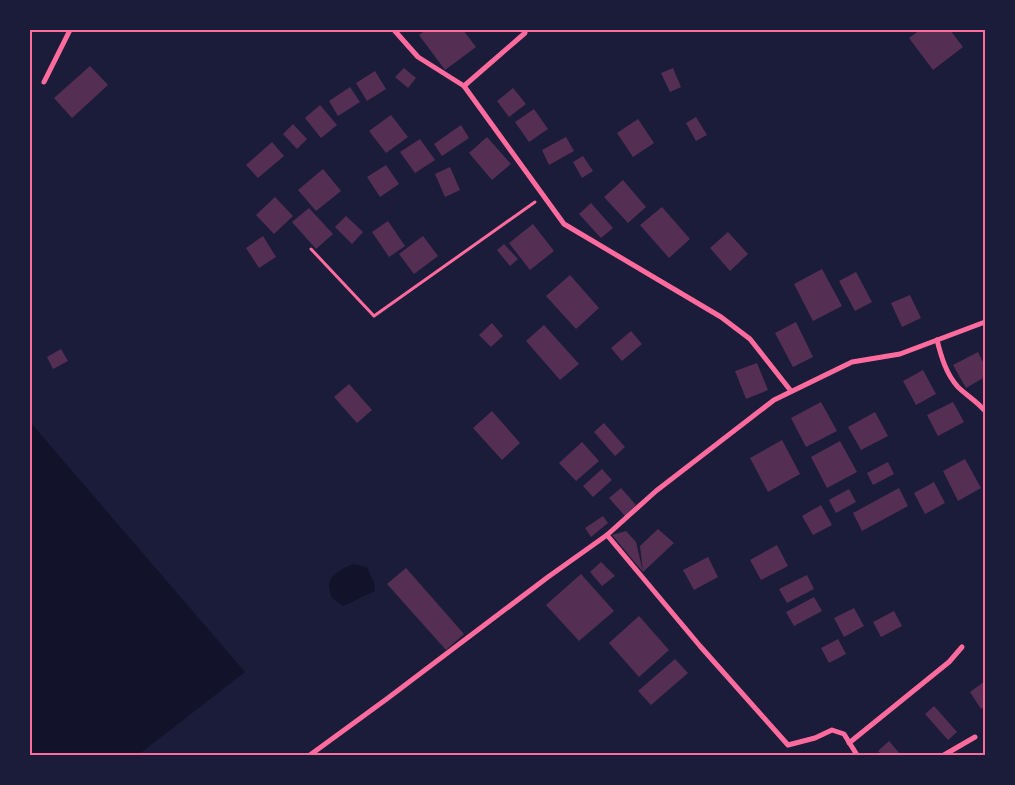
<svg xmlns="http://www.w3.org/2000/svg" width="1015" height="785" viewBox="0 0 1015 785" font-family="'Source Sans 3',sans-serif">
	<rect width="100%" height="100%" fill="#1b1b3a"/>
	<!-- water -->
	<g fill="#12122b">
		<polygon points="30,422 245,672 138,755 30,755"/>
		<path d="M354,564L367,567L374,583L375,591L343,606L332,598C331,595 329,589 329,585C330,574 345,567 354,564Z"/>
	</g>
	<!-- building -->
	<g fill="#542f53">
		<polygon points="426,30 463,30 476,47 445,70 419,35"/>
		<polygon points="920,30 950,30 963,47 933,70 909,38"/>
		<polygon points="90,66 108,85 72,118 54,98"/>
		<polygon points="404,68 416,78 408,88 395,77"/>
		<polygon points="673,68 681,87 670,92 661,73"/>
		<polygon points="375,71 386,89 367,101 356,83"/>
		<polygon points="350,87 360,102 338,116 329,101"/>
		<polygon points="513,88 526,104 509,117 497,101"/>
		<polygon points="320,105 337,125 321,138 305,118"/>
		<polygon points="534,109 548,129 529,142 515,122"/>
		<polygon points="391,115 408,137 386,153 369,131"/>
		<polygon points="696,117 707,135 696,141 686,123"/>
		<polygon points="638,119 654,143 633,157 617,133"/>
		<polygon points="293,124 307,139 297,149 283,134"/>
		<polygon points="461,125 469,138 442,156 434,144"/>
		<polygon points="487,137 511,164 492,180 469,153"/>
		<polygon points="566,137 574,151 549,165 542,150"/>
		<polygon points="420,139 435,160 415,173 400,152"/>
		<polygon points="272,142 284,156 258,178 246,165"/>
		<polygon points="583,156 593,171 582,178 573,162"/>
		<polygon points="386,165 399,184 380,197 367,177"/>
		<polygon points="450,167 460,190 445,197 435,174"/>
		<polygon points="323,169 341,191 316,211 298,190"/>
		<polygon points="623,180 646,207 628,223 604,197"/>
		<polygon points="275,197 293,216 274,234 256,215"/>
		<polygon points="591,203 613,228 601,238 579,214"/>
		<polygon points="662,207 690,239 669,258 640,225"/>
		<polygon points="309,208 333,234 316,249 292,222"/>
		<polygon points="346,216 363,232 352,244 335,227"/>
		<polygon points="388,221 405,246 389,257 372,232"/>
		<polygon points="533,224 554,251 530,270 509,243"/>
		<polygon points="728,232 748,254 730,271 710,248"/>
		<polygon points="263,236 276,257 259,268 246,248"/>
		<polygon points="423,236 438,256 414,274 399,254"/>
		<polygon points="504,244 518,259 510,266 497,250"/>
		<polygon points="822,269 842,306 813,321 794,284"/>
		<polygon points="856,272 872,302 855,311 839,281"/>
		<polygon points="570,275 599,308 576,329 546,296"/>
		<polygon points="910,295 921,318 902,327 891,303"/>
		<polygon points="796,322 813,357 793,367 775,333"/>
		<polygon points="492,323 503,336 491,347 479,335"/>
		<polygon points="544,325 579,364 560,380 526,341"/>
		<polygon points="631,331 642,344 622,361 611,348"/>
		<polygon points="61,349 68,361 53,369 47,357"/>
		<polygon points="978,352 985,366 985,377 966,388 953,365"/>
		<polygon points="757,363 768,390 746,399 735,371"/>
		<polygon points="923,370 936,394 916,405 903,381"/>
		<polygon points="349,384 372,410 357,423 334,397"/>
		<polygon points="821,402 837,431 806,447 791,418"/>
		<polygon points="953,402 964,422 938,436 927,415"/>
		<polygon points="492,411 520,443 502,460 473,428"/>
		<polygon points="875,412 888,436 861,450 848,427"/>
		<polygon points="604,423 625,447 615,456 594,432"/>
		<polygon points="782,440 800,474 768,492 750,458"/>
		<polygon points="840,441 857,472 827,488 811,457"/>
		<polygon points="582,442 599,461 576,481 559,463"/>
		<polygon points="965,459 981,488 958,501 943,471"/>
		<polygon points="888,462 894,474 873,485 867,473"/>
		<polygon points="602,469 612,480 593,497 583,486"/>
		<polygon points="934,482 945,503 925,514 914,493"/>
		<polygon points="621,488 636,505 625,516 609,498"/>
		<polygon points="899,488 908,506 862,531 853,513"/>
		<polygon points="849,489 856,502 836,513 829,500"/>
		<polygon points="821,505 832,525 813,535 802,516"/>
		<polygon points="603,516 608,523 591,537 585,528"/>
		<polygon points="658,529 674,543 643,572 612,535 626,531 636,542 643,572 640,546"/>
		<polygon points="777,545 788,566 761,580 750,560"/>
		<polygon points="708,557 718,577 694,590 683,570"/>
		<polygon points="601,562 615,576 602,586 590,572"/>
		<polygon points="406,568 464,634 446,650 387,584"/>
		<polygon points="581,574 614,611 579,641 546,605"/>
		<polygon points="807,575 814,589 787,603 779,589"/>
		<polygon points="814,597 822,611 794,626 786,612"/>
		<polygon points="854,608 864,626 844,637 834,618"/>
		<polygon points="894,611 902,626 881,637 873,622"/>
		<polygon points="639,616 669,650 639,677 609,643"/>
		<polygon points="838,639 846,654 829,663 821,648"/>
		<polygon points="675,659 688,673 651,705 638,691"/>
		<polygon points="985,681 985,706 981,709 970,692"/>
		<polygon points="934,706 957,732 948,740 925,714"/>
		<polygon points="889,741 901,755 882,755 878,751"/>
	</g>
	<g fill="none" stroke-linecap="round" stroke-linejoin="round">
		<!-- path -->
		<polyline stroke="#ff6b9d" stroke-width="3" points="311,249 374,316 535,202"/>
		<!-- minor -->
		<g stroke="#ff6b9d" stroke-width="5">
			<polyline points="394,30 418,57 464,86 564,224 721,317 750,339 791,391"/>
			<polyline points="44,82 70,30"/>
			<polyline points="464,86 525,33 525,30"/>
			<path d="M937,340C941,356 946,374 958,387C967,396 977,401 985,411"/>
			<polyline points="607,535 700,646 788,745 815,738 832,730 844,734 857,755"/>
			<polyline points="849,743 949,662 962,647"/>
			<polyline points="310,755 388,698 548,577 607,535 656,491 774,400 852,362 900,354 985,322"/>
			<polyline points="944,755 975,737"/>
		</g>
	</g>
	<!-- border -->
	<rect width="1015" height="785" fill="none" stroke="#1b1b3a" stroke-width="62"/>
	<rect x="31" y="31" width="953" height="723" fill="none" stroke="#ff6b9d" stroke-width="2"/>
</svg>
